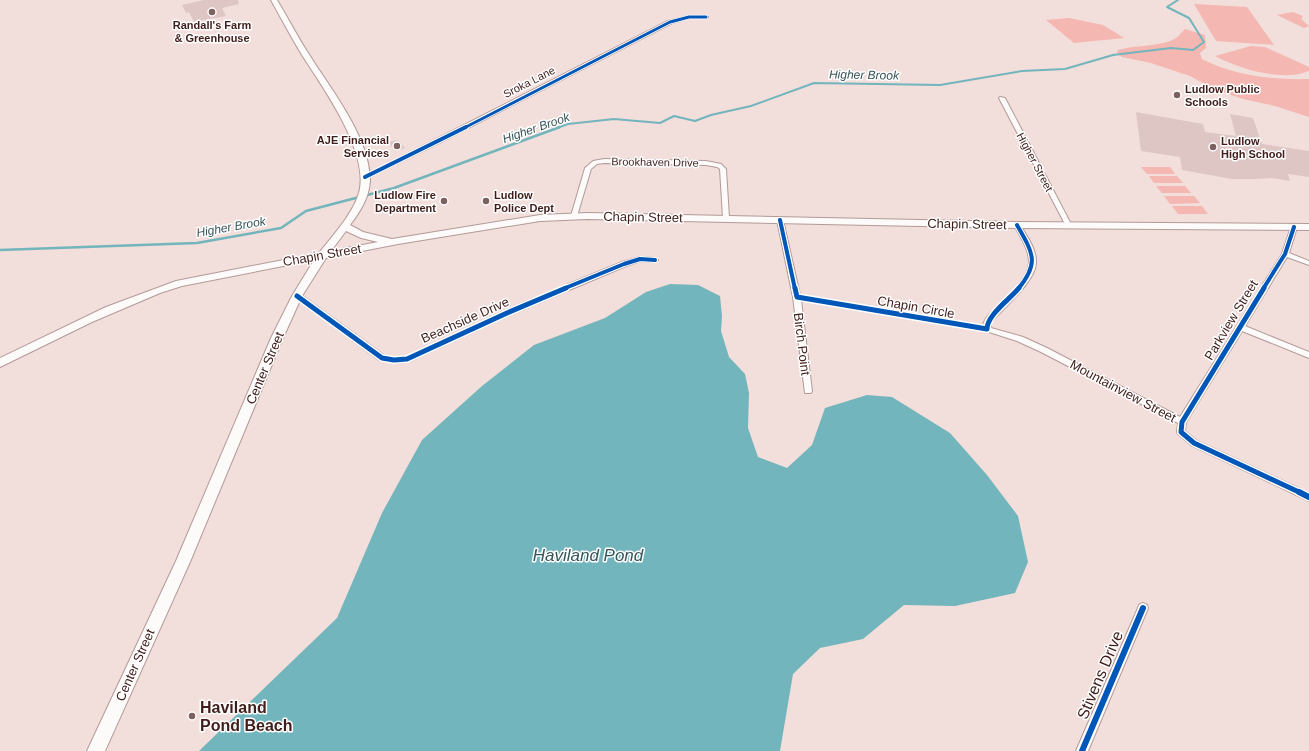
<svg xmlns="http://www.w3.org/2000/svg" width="1309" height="751" viewBox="0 0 1309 751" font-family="Helvetica,sans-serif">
	<rect width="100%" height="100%" fill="#f2dedb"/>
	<!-- green -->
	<g fill="#f4b7b1">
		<polygon points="1194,4 1247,7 1274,45 1216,41"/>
		<polygon points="1293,12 1303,16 1301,19 1309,26 1304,28 1277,15"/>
		<polygon points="1069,18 1103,25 1124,38 1074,43 1046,20"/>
		<path d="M1185,29L1205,35L1206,48L1200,53L1202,59C1236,76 1272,80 1309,79V117L1275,106L1243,99L1214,89L1190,76L1151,63L1122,57L1117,53L1118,50C1134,45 1162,47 1176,38C1179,36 1182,32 1185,29Z"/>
		<path d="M1251,46L1265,47L1309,67V71C1283,82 1239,69 1215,56Z"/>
		<polygon points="1141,167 1170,167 1175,174 1147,174"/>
		<polygon points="1149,176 1177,176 1183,183 1154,183"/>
		<polygon points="1156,186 1185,186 1191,193 1162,193"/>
		<polygon points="1164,196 1194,196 1200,203 1170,204"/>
		<polygon points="1172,206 1202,206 1208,214 1178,214"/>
	</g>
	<!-- water -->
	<polygon fill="#73b5bc" points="670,284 698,285 720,296 722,316 721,331 729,357 745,374 749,393 748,428 758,457 787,468 812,445 825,408 867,395 892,397 950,433 987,475 1018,516 1028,562 1015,593 955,606 904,605 863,639 820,648 793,674 780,751 199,751 337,618 382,513 422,440 482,386 534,345 605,318 646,292"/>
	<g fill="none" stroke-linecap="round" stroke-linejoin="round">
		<!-- stream-far1 -->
		<polyline stroke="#73b5bc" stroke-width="2" points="557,128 568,124 614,119 660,123 674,116 695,121 711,115 751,106 814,83 940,85 1022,71 1065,69 1113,55 1171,48 1193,50 1204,42 1189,18 1167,7 1178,0"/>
		<!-- stream -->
		<polyline stroke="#73b5bc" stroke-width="2.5" points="0,250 197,243 281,228 306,211 394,188 560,127"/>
	</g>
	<!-- building -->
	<g fill="#dec6c4">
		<polygon points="204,0 238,0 239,4 222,8 226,16 194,22 189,12 186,13 182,5"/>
		<polygon points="1136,112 1203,124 1205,132 1236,136 1230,114 1253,118 1262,144 1309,151 1309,177 1288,174 1290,181 1272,178 1254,179 1232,179 1182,170 1180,157 1141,151"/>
		<polygon points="398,140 405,148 395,151 388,142"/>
	</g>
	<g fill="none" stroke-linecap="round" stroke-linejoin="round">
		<!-- street casing -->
		<g stroke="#b29a98" stroke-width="2">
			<g id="street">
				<polygon points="689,16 706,16 708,17 706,18 689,18 672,23 439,143 367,178 365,179 362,177 668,21"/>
				<polygon points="1000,97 1005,98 1072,226 1071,227 1069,228 1066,226 999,98"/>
				<polygon points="604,159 706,161 721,164 726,169 729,218 726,220 723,218 720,169 717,167 706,165 604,163 597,164 591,169 577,216 576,217 572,217 571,216 585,168 593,161"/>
				<path d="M780,218L783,220L800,295L983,326C984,319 990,313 995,309C1006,298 1030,278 1029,262C1029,249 1020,236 1014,225L1015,224H1019C1026,235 1037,249 1036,263C1036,280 1005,307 994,319L991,323V328L1023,337L1047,348L1180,417L1282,254L1291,227L1292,226H1296L1297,227L1289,253L1309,261V265L1287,257L1245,326L1309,352V358L1242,331L1186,422L1185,431L1197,441L1309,493V501L1191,445L1178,434L1177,432L1178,423L1041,352L1017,341L986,331L801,300L812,391L811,393H805L793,297L777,220Z"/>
				<path d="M640,257L655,258L658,260L655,262L640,261L626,266L510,315L410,361C399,364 390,363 379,360L293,296L294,294H300L385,356L394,358L405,357L504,311L622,262Z"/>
				<polygon points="1143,603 1147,605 1148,608 1088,751 1076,751 1138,608 1139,605"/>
			</g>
		</g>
		<!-- secondary casing -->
		<g stroke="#b29a98" stroke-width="2">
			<path id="secondary" d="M271,0H277C288,18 298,38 310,56C332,91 370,138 370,181C369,198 360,212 350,225L363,232L392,239L540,215L587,213L1017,222L1309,224V230L1017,228L587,219L540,221L398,244L326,258L302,296L283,338L190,562L105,751H87L176,561L271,338L292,296L314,260L182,286L160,293L92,322L0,367V358L106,307L176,281L319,253C333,235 352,215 359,193C370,152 323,88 302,55C291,37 281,18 271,0ZM346,231L361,238L378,242L331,251Z"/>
		</g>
		<!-- street -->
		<use href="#street" fill="#fdfafa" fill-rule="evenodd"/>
		<!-- secondary -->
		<use href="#secondary" fill="#fdfafa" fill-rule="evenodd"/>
		<!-- cycleway-far3 casing -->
		<g stroke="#fff" stroke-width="4.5">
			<polyline id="cycleway-far3" points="464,128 670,22 689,17 706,17"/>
		</g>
		<!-- cycleway-far2 casing -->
		<g stroke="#fff" stroke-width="6">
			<g id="cycleway-far2">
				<polyline points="365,177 466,127"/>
				<polyline points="780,220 795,289"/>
				<path d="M1017,225C1033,253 1040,263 1018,289"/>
				<polyline points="563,289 624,264 640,259 655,260"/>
				<polyline points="1263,289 1285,254 1294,227"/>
			</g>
		</g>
		<!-- cycleway-far1 casing -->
		<g stroke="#fff" stroke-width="8">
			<g id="cycleway-far1">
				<path d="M795,288L797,297L987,329C987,315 1010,299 1019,288"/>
				<polyline points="1264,288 1182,422 1181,432 1194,443 1301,493"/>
				<polyline points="297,296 382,358 394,360 407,359 507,313 566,288"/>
			</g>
		</g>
		<!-- cycleway casing -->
		<g stroke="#fff" stroke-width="9">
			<g id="cycleway">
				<polyline points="1299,492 1309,497"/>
				<polyline points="1082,751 1143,608"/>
			</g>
		</g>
		<!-- cycleway-far3 -->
		<use href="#cycleway-far3" stroke="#0057b8" stroke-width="3"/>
		<!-- cycleway-far2 -->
		<use href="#cycleway-far2" stroke="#0057b8" stroke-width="4"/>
		<!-- cycleway-far1 -->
		<use href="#cycleway-far1" stroke="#0057b8" stroke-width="5"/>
		<!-- cycleway -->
		<use href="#cycleway" stroke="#0057b8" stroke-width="6"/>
	</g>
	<!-- markers -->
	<g fill="#7d615e" stroke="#fff" stroke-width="1.5">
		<circle cx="212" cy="12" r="4"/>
		<circle cx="1177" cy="95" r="4"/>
		<circle cx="397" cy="146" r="4"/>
		<circle cx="1213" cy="147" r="4"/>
		<circle cx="444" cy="201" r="4"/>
		<circle cx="486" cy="201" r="4"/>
		<circle cx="192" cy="716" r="4"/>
	</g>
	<g text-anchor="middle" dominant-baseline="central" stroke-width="3" stroke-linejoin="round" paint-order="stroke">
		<!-- far-poi labels -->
		<g font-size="11" font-weight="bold" fill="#3e1d1a" stroke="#fff" text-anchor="start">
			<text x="212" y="25" text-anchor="middle">Randall's Farm<tspan x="212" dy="13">&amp; Greenhouse</tspan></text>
			<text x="1185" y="89">Ludlow Public<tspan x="1185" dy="13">Schools</tspan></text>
			<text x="389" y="140" text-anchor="end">AJE Financial<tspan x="389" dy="13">Services</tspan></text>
			<text x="1221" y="141">Ludlow<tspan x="1221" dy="13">High School</tspan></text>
			<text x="436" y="195" text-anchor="end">Ludlow Fire<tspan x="436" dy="13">Department</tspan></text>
			<text x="494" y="195">Ludlow<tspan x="494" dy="13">Police Dept</tspan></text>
		</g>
		<!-- far-street labels -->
		<g font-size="11" fill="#3e1d1a" stroke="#fff">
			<text transform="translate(529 82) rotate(-27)">Sroka Lane</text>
			<text transform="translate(655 162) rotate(1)">Brookhaven Drive</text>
			<text transform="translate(1035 162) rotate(62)">Higher Street</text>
		</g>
		<!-- far-water labels -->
		<g font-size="12" font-style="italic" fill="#365559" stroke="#fff">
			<text transform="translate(864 75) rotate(1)">Higher Brook</text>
			<text transform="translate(536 128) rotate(-19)">Higher Brook</text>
			<text transform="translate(231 227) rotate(-10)">Higher Brook</text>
		</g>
		<!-- street labels -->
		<g font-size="13" fill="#3e1d1a" stroke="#fff">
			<text transform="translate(643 217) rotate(1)">Chapin Street</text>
			<text transform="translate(967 224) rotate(1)">Chapin Street</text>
			<text transform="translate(322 255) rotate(-10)">Chapin Street</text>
			<text transform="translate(916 307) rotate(10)">Chapin Circle</text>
			<text transform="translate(465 320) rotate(-24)">Beachside Drive</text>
			<text transform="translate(1231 320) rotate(-59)">Parkview Street</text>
			<text transform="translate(802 344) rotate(83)">Birch Point</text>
			<text transform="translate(265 368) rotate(-67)">Center Street</text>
			<text transform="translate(1123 391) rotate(28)">Mountainview Street</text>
			<text transform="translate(135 665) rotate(-66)">Center Street</text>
		</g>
		<!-- near-street labels -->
		<g font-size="16" fill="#3e1d1a" stroke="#fff">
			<text transform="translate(1100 675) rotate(-67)">Stivens Drive</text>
		</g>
		<!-- near-poi labels -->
		<g font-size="16" font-weight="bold" fill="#3e1d1a" stroke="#fff" text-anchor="start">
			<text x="200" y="707">Haviland<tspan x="200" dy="18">Pond Beach</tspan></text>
		</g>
		<!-- near-water labels -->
		<g font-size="17" font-style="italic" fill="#365559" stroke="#fff">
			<text x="588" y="555">Haviland Pond</text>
		</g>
	</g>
</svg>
